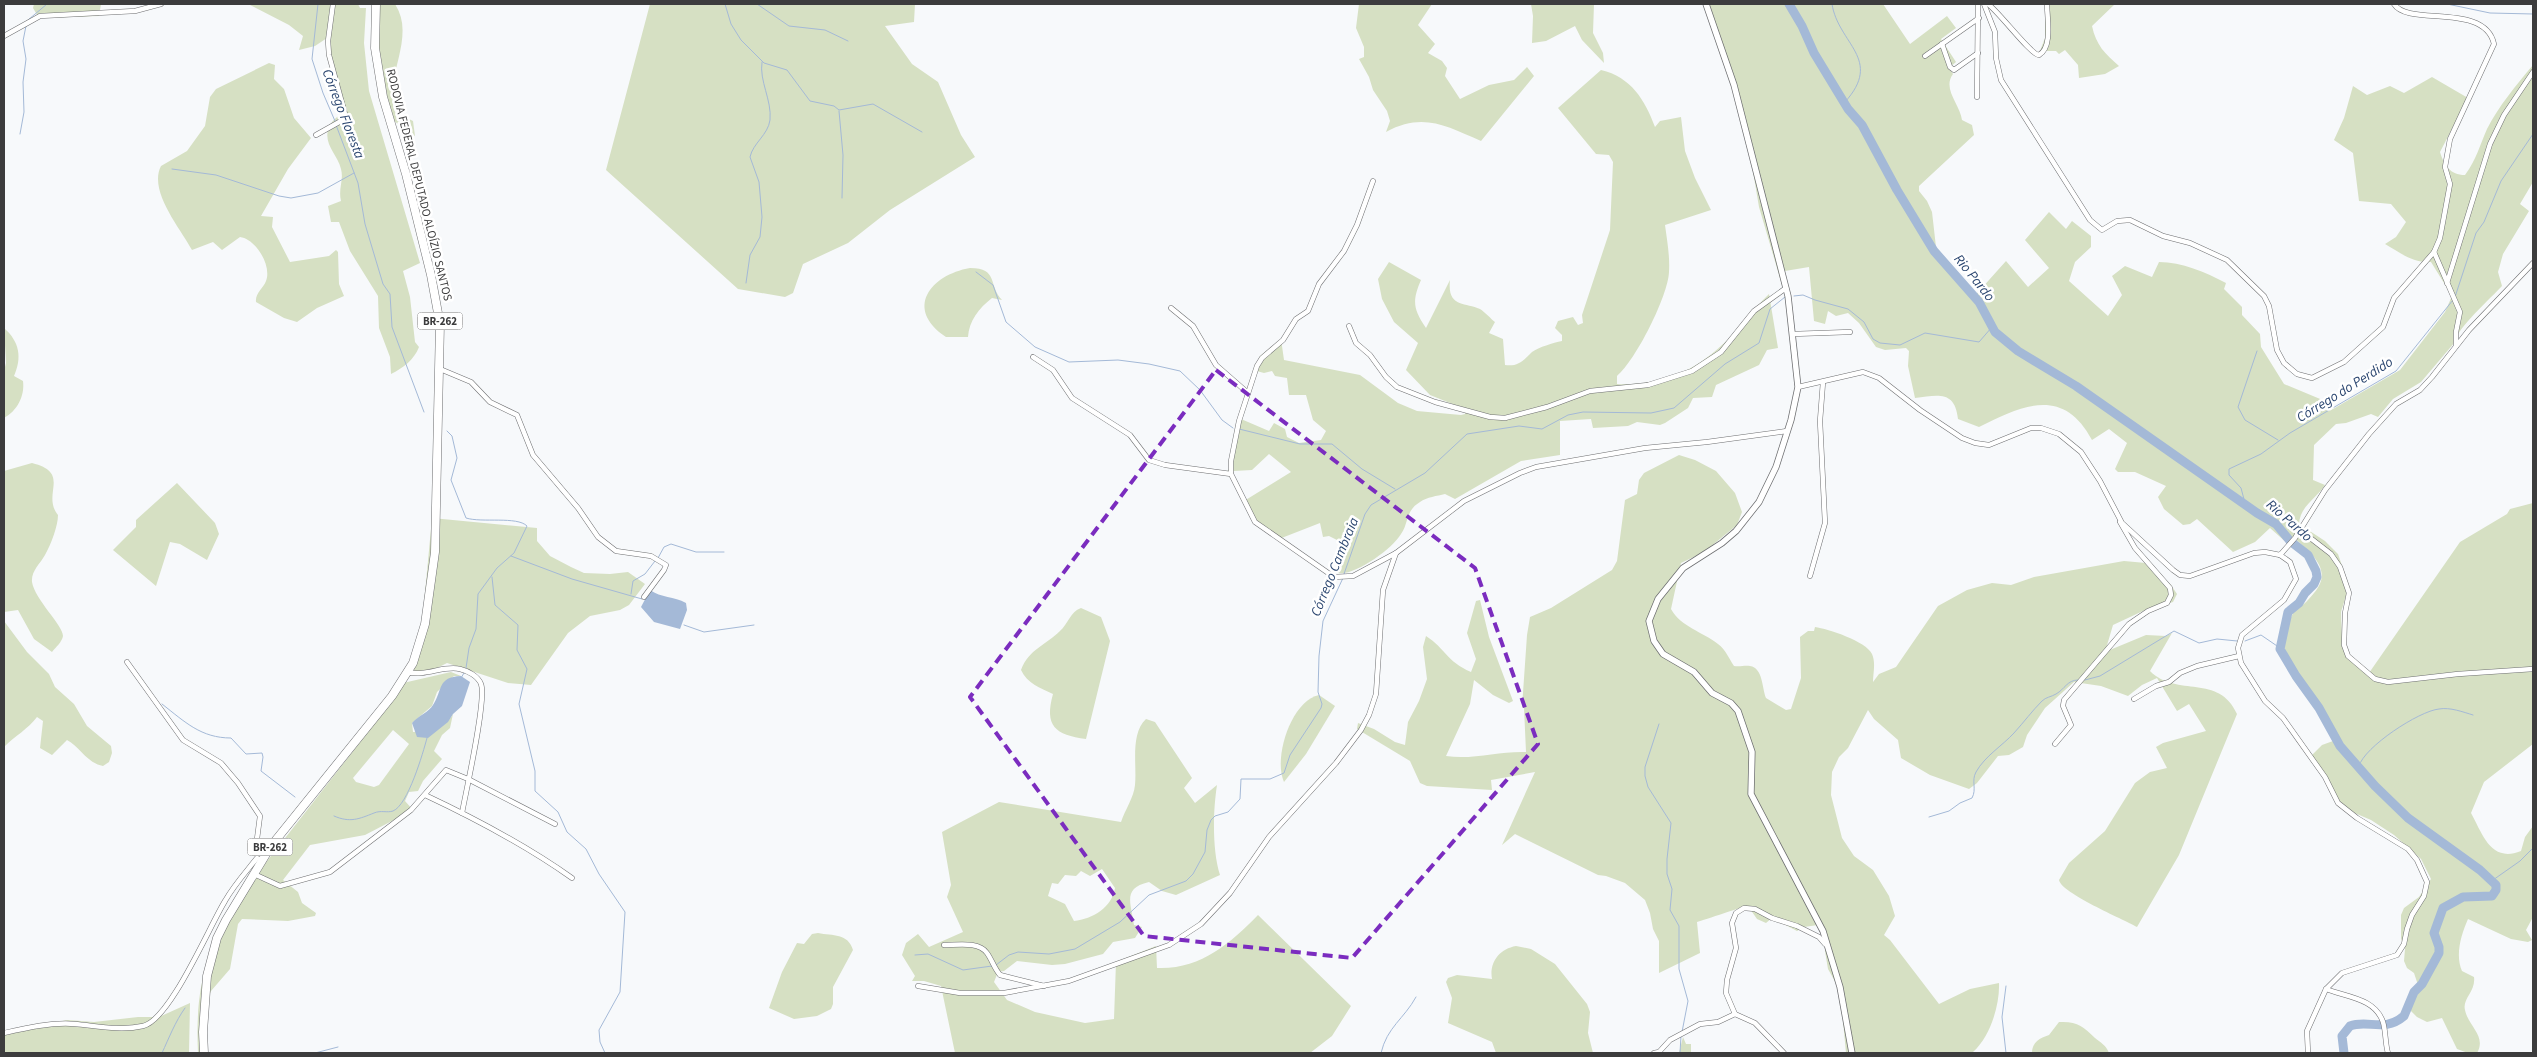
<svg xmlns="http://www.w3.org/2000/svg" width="2537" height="1057" viewBox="0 0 2537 1057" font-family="'Source Sans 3',sans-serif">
	<rect width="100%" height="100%" fill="#f7f9fb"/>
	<!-- green -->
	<g fill="#d6e0c3" fill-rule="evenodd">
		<polygon points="34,4 101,4 99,16 39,18 33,8"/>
		<path d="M248,4H358L360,8H366L364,43L369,91L420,263L403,271L410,297L415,342L419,347C414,360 403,368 391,374L390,357L379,328L378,296L350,251L339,222H331L328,206L341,201C338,189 344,180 341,169C337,153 321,143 330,125C333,119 340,116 343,110L337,82L327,57V38L315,46L299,50L303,36L289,25Z"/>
		<path d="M375,4H395C417,38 383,77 395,112L413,121L415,136L387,116L379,89Z"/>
		<polygon points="650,4 915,4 914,22 885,26 912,64 938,82 961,135 975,157 890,210 848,243 803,264 793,293 785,297 738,289 606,170"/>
		<path d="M1359,4H1432L1418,25L1435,44L1428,53L1442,61L1447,68L1445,76L1460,99L1489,85L1514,80L1527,67L1534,76L1481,141C1446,126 1423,112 1386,132L1390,121L1387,111L1373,90L1369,77L1359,59L1364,57V47L1356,28Z"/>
		<polygon points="1531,4 1594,4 1593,33 1603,53 1604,63 1582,40 1575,26 1546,41 1532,43 1533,16"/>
		<path d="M1704,4H1883L1910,44L1947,16L1956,28L1941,39L1956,62L1949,68L1953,74C1942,89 1960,104 1962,120L1972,125L1974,135L1919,186V191L1927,201L1932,212L1936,247L1950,263L1972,299L2006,261L2028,287L2049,268L2025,240L2049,212L2066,229L2072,221L2091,236V247L2075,262L2069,281L2108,316L2122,295L2112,276L2125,266L2152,277L2159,262C2182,262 2205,272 2226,283L2224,289L2242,307V315L2260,334L2261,347L2284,384L2325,401L2330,399L2333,409L2400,370L2445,312L2452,296L2431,262C2412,263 2401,253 2385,244L2396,237L2406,222L2391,204L2359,201L2353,153L2334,140L2344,118L2353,86L2367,95L2390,86L2404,93L2432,77L2468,98L2440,152C2444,165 2450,175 2465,175C2477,158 2479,147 2487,129C2498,107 2517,84 2533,65V182L2520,204L2529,211L2503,254L2498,272L2502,286C2492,297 2456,329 2455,342L2421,382L2393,399L2378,417L2371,414L2346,423L2336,424L2314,445L2313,480L2325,485C2316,499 2300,506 2299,524L2325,541L2338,554L2349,586L2341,612L2342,641L2347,653L2369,673L2460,542L2507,514L2510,509L2533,503V744L2484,782L2471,813C2483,835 2491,863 2521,851L2525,837L2533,826V917L2526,930L2532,940L2528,942L2511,939L2468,919C2461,935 2455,955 2462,971L2474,977C2476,991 2462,999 2465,1010C2468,1026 2487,1036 2477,1053H2468L2457,1049L2442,1018L2427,1022L2417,1017L2410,1010L2419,988L2414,973L2407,968L2404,961L2405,949L2401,939V915L2404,908L2419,897L2431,879L2421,859L2394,835L2371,820L2343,808L2326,778L2309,758L2322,745L2333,741L2330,728C2317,708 2283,664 2284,641C2285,629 2290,618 2296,608C2304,606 2309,599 2314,593C2334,570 2311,553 2294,538L2288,544L2270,528L2255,542L2233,552L2197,519L2190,524L2183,525L2164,509L2158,497L2166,486L2135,472H2118L2115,469L2127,443L2109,429L2092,440C2063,386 2023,405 1979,427L1958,419C1955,390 1938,395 1915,398L1908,366L1909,351L1906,348L1885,350L1876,347L1859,323L1848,313L1836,316L1828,311L1825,324L1814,321L1809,267L1785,271L1782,285L1759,207L1745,124Z"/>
		<path d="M2045,4H2115L2092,26C2096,45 2105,54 2119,66L2105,74L2079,78L2078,65L2065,50L2059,54L2056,51H2040L2045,38Z"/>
		<path d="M269,63L275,65L274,79L284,89L294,118L311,138L288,169L261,216L273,217L272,227L290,262L329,256L336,250L338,252L339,284L344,296L317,308L297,322L284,318L256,302C255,293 263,289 266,281C272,266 256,239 240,237L222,250L213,242L192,250C181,229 148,191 161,166L187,151L205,126L210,97L216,89Z"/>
		<path d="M1601,70C1631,77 1645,100 1655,127L1660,121L1681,117L1685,151L1695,178L1711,210L1665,225C1667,240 1670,256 1669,272C1668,296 1636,360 1617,376V384C1658,386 1692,373 1722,345C1739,330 1752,310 1769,294L1778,348L1767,350L1759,365L1716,385L1712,397L1693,398L1688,408L1665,423L1660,425L1637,422L1628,426L1593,428L1591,419L1560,421V455L1521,461L1455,499L1445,494C1437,496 1427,497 1420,502C1405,511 1409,523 1401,534C1392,549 1355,576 1338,573L1339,541L1329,536L1323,537L1320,523L1279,539L1256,520L1244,501L1291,472L1269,454L1252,470L1234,471L1229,475L1226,473L1231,466L1241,419L1269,431L1274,423L1285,429L1287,437L1299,443L1321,440L1326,431L1313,420L1306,395H1289L1287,378L1275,376L1272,371L1264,373L1253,370L1260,356L1281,339L1284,360L1360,375L1398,403L1417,411L1461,415L1465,414V409L1430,395L1406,370L1418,343L1394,322L1382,299L1378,279L1389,262L1421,280C1412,301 1413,309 1426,328L1450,280C1447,308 1465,302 1480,309C1485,312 1491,319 1495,322L1489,333L1503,339L1505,365C1518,367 1524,360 1532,352C1539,347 1553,343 1562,341V335L1555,328L1558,321L1573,317L1578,325L1583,323L1582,315L1610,230L1613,162L1609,155L1596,154L1558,108Z"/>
		<path d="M970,268C999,268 988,286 1002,300L992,298C979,308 969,321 968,337H946C904,309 930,275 970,268Z"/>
		<path d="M4,328C20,342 22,358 14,376L23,381C25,396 17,411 4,418V371L6,363Z"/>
		<path d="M1679,455L1695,460L1716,471L1735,493L1742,512L1737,525L1704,552L1681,563L1671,609C1681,627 1703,632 1718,644C1726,650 1728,657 1734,666C1740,667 1745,665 1750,666C1763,668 1762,688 1766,698L1786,710L1791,709L1801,678L1800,637L1808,631H1814L1815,627C1828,629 1866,641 1872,654C1876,663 1873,673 1873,682L1879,674L1896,667L1938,606L1967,590L1992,583L2011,585L2034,577L2124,561L2146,563L2171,585L2177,594L2173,602L2143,611L2113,625L2105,652L2146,635L2166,636L2172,633L2150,671C2177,698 2219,673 2237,714L2179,855L2137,927C2123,919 2061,893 2059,880L2069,863L2105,831L2135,783L2150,772L2167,768L2156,747L2163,743L2206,731L2189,704L2177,711L2157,678L2142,685L2128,696L2101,686L2074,682L2045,708L2027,735L2023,747L2009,755L1998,756L1977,783L1969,789L1930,775L1901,758L1898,740L1874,719L1868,710L1848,748L1839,757L1832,772L1831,795L1842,838L1854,856L1873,870L1889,896L1895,916L1884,935L1890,940L1939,1004L1970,989L1999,983C2000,1005 1990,1037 1973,1052L1846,1053L1841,999L1837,985L1828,969L1825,951L1827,943L1818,925L1804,927L1797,931L1772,918L1766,923L1757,919L1748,906C1745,906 1704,920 1697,922L1700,953L1659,973V941L1653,929L1650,913L1645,900L1625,883L1606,876L1598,875L1515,834L1502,845L1535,772L1491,780L1492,790L1427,786L1420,783L1410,761L1357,729L1358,723L1374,729L1395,742L1405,745L1408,722L1419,701L1427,679L1423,647L1426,636C1446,649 1446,661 1471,672L1476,659L1467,633L1476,601L1480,600L1489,637L1513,701L1509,703L1493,695L1474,680L1470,704L1446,756C1473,760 1499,751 1526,752L1524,708L1522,707L1527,635L1530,617L1551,608L1612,570L1617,561L1625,500L1637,494L1639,480L1644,473Z"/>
		<path d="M32,463C72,473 41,494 58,515C58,526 51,544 45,555C40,564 31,571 32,582C35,600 63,625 63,636C62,642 56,647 52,652L34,639L18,610L4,612V471Z"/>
		<polygon points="177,483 215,523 219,534 207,560 180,544 170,542 156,586 113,550 136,527 136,520"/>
		<polygon points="432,518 537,528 537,541 550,556 571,567 584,573 610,574 628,572 645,584 629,605 620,610 590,616 568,633 531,685 508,683 447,663 435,669 415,674 411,664 421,636"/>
		<path d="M1081,608L1101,617L1110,641L1086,739C1055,735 1044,726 1053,694C1040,688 1027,683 1021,670C1029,649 1046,645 1060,631C1068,624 1070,612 1081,608Z"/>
		<path d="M4,621L27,652L49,674L55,687L74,704L87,726L111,746L112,753L109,762L103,766C87,763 80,747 67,740L52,755L40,748L43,721L37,717C28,729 15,736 4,747Z"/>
		<path d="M451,672L461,676H454L437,692L432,706L412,723L413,732C431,730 443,731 453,714L450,728L442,735L434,751L442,759L423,781L418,791L409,792L405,801L413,810L365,835L310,845L283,880L298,892L302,903L316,913L315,916L288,921L242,919L238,924L230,969L211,991L208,998L200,1053H198C195,990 205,950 239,897L383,713L403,683ZM393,730L409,744L379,785L374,787L356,782L353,778Z"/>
		<path d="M1319,695L1335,706L1306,754L1284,782C1273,758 1291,701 1319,695Z"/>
		<path d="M1146,719L1155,722L1192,778L1184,788L1195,803L1217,785C1213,811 1212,850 1220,875L1176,895L1162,891L1149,882C1122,888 1131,903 1134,925L1142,927L1135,938L1113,942L1103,954L1065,964L1052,965L1017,961L1004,971L998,972L994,982L1007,1000L1035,1012L1085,1023L1114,1019L1116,962L1156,946L1157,968C1199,970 1230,944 1258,915L1351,1006L1332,1036L1310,1053H955L941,986L924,981H912L915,976L902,955L906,943L918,934L929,947L963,932L947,897L951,885L942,832L999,802L1121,822C1125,810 1134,797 1135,785C1137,765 1130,734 1146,719ZM1102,869L1115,888C1112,907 1093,919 1074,921L1065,904L1048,896L1052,883L1058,884L1065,875L1076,876L1081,871L1090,876Z"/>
		<path d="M818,933C833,936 848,933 853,950L833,987V1004L831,1009L817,1016L794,1019L769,1008L782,972L797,943L804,944L812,934Z"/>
		<path d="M1516,946L1531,949L1555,964L1587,1004L1590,1012L1588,1033L1593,1053H1496L1492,1042L1448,1023L1452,998L1446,982L1448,978L1457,975L1492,979C1489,963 1499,949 1516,946Z"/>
		<polygon points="190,1003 189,1053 4,1053 4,1031 68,1020 94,1022 138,1017 159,1017"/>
		<path d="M2059,1022C2077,1021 2083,1026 2095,1038C2101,1043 2106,1045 2109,1053H2032C2032,1042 2040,1038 2049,1035Z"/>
		<polygon points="1683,1037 1686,1044 1691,1044 1691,1053 1679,1053"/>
	</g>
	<!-- water -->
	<g fill="#a4b9d7">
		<path d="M650,590C661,598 674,596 686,603L687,610L680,629L654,622L641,607Z"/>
		<path d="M461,676L470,682L462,706L453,714L448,722L428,738L417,737L412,723C418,716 429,712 433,705C443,690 437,677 461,676Z"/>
	</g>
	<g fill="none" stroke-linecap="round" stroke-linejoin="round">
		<!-- stream -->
		<g stroke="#a4b9d7" stroke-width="1">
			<polyline points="318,4 312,59 323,93 335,121"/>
			<polyline points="725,4 731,24 741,40 764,63 787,70 810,101 834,106 839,110 873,104 922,132"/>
			<polyline points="757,4 789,26 825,30 848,41"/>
			<path d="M1832,4C1838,44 1884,59 1845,102"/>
			<polyline points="2447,4 2490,13 2533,14"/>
			<polyline points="28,20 47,4"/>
			<polyline points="839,111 843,155 842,198"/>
			<polyline points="336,125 358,183 365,224 383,284 390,294 392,327 424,412"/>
			<polyline points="20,134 24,112 23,82 26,59 23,41 26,26"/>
			<polyline points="172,169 216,175 279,196 291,198 318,193 354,173"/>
			<polyline points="976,272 993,285 1006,322 1035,347 1069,362 1118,360 1149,364 1180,371 1200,390 1222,420 1233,428"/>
			<path d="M746,283L750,255L760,237L762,217L759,182L750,157C753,143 768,135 770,120C772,100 759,81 762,62"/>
			<polyline points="1794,296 1803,295 1815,300 1848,309 1864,322 1873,339 1880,343 1900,345 1925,333 1979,342 1992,327"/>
			<polyline points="2455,297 2476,233 2484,222 2501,181 2533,134"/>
			<polyline points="2257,351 2238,407 2245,420 2278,440"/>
			<polyline points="1239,429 1300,444 1332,444 1362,469 1395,489"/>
			<path d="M447,431L452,436L457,458L451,480L466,518C482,523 517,516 527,526L514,553L497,568L478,594L476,629L469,648L466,668"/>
			<polyline points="2245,503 2241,488 2229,475 2229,469 2261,454 2290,433 2396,371 2453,300"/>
			<polyline points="511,556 572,579 642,599"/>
			<polyline points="658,558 664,547 671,544 696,552 724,552"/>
			<polyline points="1344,574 1365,514 1371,505 1425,473 1467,434 1519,426 1542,429 1568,415 1583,412 1651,413 1674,408 1725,364 1759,343 1770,309 1785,297"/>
			<polyline points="492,577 495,605 518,625 517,650 527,669 519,704 535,771 535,791 558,812 567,832 586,849 599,874 625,912 620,992 599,1030 600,1042 605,1053"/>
			<polyline points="631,594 633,581 645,574 655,561"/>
			<polyline points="684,625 704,632 754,625"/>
			<polyline points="2245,641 2261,635 2280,648"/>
			<polyline points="461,678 464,673"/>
			<polyline points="2085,680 2100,676 2174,631 2199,643 2217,639 2237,641"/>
			<path d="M162,704C185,722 201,738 231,738L246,754L262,753L263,757L261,771L295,797"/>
			<polyline points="1659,724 1645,767 1645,776 1648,787 1671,823 1667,859 1667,874 1672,889 1670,910 1679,926 1679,969 1688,1001 1682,1032"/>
			<path d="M2359,766C2364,747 2419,711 2439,709C2450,707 2463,712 2473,715"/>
			<path d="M334,816C350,823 359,819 374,813C381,810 387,813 393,811C408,805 423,753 427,738"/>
			<path d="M1929,817L1949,811L1960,803L1972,798C1977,789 1971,781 1976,772C1985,756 2002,746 2014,733C2024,722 2032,711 2042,701C2046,697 2051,697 2056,694C2065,689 2067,680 2078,680"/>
			<polyline points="2493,880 2520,861 2533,848"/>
			<polyline points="915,955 928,954 963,970 992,966"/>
			<polyline points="996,965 1009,955 1018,952 1049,954 1075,949 1120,922 1149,895 1186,881 1193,874 1205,852 1207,830 1211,820 1215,816 1228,812 1240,799 1241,779 1270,779 1284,773 1290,755 1321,708 1322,704 1318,692 1319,656 1323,621 1343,578"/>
			<polyline points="2006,986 2002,1017 2006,1053"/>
			<path d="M162,1053C169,1038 175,1022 185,1008"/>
			<polyline points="315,1053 338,1047"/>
			<path d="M1381,1053C1387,1027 1404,1019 1416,997"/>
			<polyline points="1680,1053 1681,1036"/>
		</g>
		<!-- river -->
		<path stroke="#a4b9d7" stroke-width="9" d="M1789,4L1802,26L1814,53L1848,109L1862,125L1897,190L1934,251L1979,302L1995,332L2018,351L2076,386L2257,513L2276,524L2290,541L2308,555L2316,571L2317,577L2314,584L2305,593L2299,603L2288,612L2280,649L2296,676L2319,708L2340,746L2375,786L2408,818L2480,870L2496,885V890L2492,896L2463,897L2443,908L2434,933L2439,947V953L2422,984L2414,992L2404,1016C2384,1033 2368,1019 2350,1026L2342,1036L2344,1053"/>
		<!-- minor casing -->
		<g stroke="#6e6f71" stroke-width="5.5">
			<g id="minor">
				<polyline points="1984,4 1995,32 1996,58 2001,80 2090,220 2102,230 2117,221 2130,220 2163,236 2190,243 2227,260 2264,296 2269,306 2277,350 2284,363 2297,374 2312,378 2344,362 2383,327 2394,298 2434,252 2460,312 2456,332 2456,346"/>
				<path d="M1988,4C2000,13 2031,55 2039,55C2053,47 2047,18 2047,4"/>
				<path d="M2394,4C2408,27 2485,2 2494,44L2450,139L2445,167L2450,184L2440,238L2434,252"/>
				<polyline points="4,36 40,16 135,11 161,4"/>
				<polyline points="1942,44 1950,67 1954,70 1978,53"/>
				<polyline points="1925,56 1979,18"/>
				<polyline points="1977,97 1978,4"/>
				<polyline points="316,135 341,121 345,114 329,55 328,41 333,4"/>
				<polyline points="1373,181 1357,225 1344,251 1319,284 1308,311 1296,319 1283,340 1262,358 1257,366 1239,421 1231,461 1231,474 1255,522 1334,577 1353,576 1396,553 1464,501 1520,473 1536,467 1645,448 1707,442 1787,431"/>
				<polyline points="2447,283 2490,144 2504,115 2533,72"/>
				<polyline points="1171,308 1193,326 1216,365 1248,393"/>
				<polyline points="1349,326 1356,343 1370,355 1386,377 1397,387 1435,402 1490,417 1505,418 1547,407 1590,391 1648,385 1692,371 1721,352 1754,311 1786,288"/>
				<polyline points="1793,334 1850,332"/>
				<polyline points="1033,357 1053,370 1072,398 1130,435 1149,460 1165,465 1231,474"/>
				<polyline points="440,369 471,382 490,402 517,415 533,455 578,508 598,537 616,551 651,556 666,565 664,570 644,597"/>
				<polyline points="1798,387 1863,372 1879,378 1920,410 1962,438 1975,443 1989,445 2031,428 2041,428 2059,434 2081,452 2100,481 2122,523 2173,570 2180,575 2190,576 2254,553 2265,552 2280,555 2295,538 2325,490 2369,434 2396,404 2420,390 2432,377 2469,330 2533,263"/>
				<polyline points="2300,530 2331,554 2340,567 2349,593 2345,613 2344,645 2348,656 2375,679 2388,682 2458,674 2533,669"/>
				<path d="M2280,555L2290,562L2296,579L2284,600L2242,635L2238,648L2241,663L2265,701L2283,718L2325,777L2338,803L2357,818L2408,849L2417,860L2427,882L2424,896L2412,915L2407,929L2404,944L2397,955L2342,973L2326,989C2346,997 2375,998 2383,1022C2386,1032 2385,1043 2388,1053"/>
				<polyline points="1810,576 1825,523 1820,421 1823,382"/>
				<polyline points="127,662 183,740 221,763 238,783 260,816 257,839 266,852"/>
				<path d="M407,672C426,677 443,665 460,669C468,671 478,676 481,684C487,699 466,791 462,813"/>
				<polyline points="2134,699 2156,686 2169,682 2180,673 2197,666 2239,656"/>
				<polyline points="2055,744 2071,725 2063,706 2064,700 2129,624 2148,611 2167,603 2171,595 2170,588 2135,548 2120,522"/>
				<path d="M425,795C476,819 527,846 572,878"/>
				<polyline points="254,874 280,886 330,872 411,810 446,770 468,779 555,824"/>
				<path d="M944,945C957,945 979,941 987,953C992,960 994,968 1000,975L1044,986"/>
				<polyline points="918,986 960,993 1004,993 1069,981 1169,945 1201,924 1230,893 1269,837 1336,763 1361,730 1369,715 1376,694 1383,590 1396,553"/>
				<path d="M4,1033C26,1028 52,1022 75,1024C97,1026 121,1031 143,1026C170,1020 209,927 225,901C234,885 246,872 257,858L262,860"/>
				<polyline points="1654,1053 1659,1052 1670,1040 1700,1024 1718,1022 1735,1014"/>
				<polyline points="1784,1053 1755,1023 1735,1014 1726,993 1727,980 1736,948 1732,923 1736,913 1744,908 1755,909 1772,918 1797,926 1819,937 1825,944"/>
				<polyline points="2308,1053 2307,1031 2326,989"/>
			</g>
		</g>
		<!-- tertiary casing -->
		<g stroke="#6e6f71" stroke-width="7">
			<polyline id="tertiary" points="1706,4 1734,85 1788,296 1798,387 1791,420 1776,467 1759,502 1736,531 1722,543 1683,568 1658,599 1649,621 1654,641 1663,654 1694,672 1712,693 1731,703 1738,711 1752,752 1751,794 1823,931 1840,987 1852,1053"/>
		</g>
		<!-- trunk casing -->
		<g stroke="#6e6f71" stroke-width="9">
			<polyline id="trunk" points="204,1053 203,1032 207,976 217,938 226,920 271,846 392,696 413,663 425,624 435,552 440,324 431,275 406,174 383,97 375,48 376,4"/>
		</g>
		<!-- minor -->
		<use href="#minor" stroke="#fff" stroke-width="4.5"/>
		<!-- tertiary -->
		<use href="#tertiary" stroke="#fff" stroke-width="5.5"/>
		<!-- trunk -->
		<use href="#trunk" stroke="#fff" stroke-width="8"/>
	</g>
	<!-- marked area -->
	<path fill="none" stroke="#7b2cbf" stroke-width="4" stroke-dasharray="10 6" stroke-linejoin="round" d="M1216,370L1475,568L1538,744L1352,958L1144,936L970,697Z"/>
	<g text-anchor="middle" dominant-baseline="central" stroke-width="5" stroke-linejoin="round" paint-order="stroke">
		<!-- shield labels -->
		<g fill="#fff" stroke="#767677" stroke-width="1">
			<rect x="417.5" y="312.5" width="45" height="17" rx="4"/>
			<rect x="247.5" y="838.5" width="45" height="17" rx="4"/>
		</g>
		<g font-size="11" font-weight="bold" fill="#3c3c3d">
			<text x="440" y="321">BR-262</text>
			<text x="270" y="847">BR-262</text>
		</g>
		<!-- street labels -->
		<g font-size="12" fill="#3c3c3d" stroke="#fff">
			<text transform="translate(419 185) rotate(76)">RODOVIA FEDERAL DEPUTADO ALOÍZIO SANTOS</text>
		</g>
		<!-- water labels -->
		<g font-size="14" font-style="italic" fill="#2a456f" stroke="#fff">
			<text transform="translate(343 114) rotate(69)">Córrego Floresta</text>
			<text transform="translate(1974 278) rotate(51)">Rio Pardo</text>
			<text transform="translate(2345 390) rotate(-32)">Córrego do Perdido</text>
			<text transform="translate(2289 521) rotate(41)">Rio Pardo</text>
			<text transform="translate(1335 567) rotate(-68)">Córrego Cambraia</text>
		</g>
	</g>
	<!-- border -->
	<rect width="2537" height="1057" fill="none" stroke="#3c3c3d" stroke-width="10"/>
</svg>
